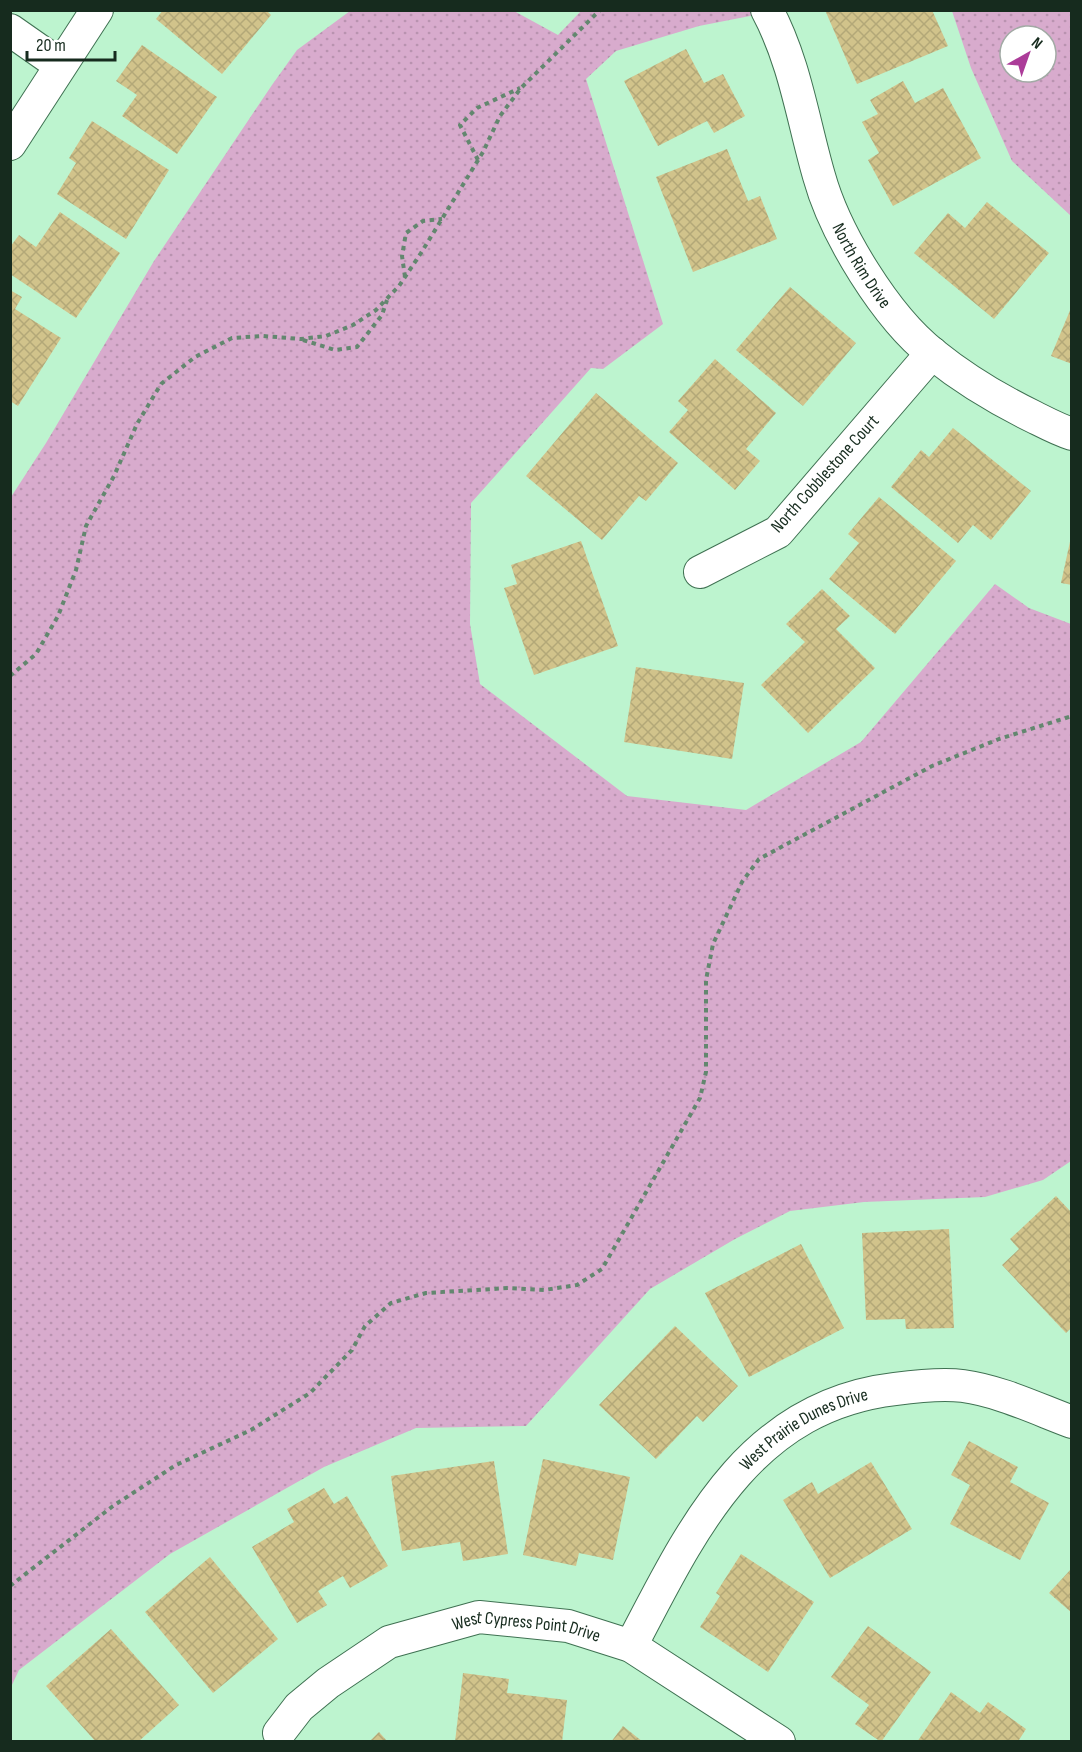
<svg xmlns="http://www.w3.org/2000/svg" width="1082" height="1752" viewBox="0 0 1082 1752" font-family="'Sofia Sans Condensed',sans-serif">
	<defs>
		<pattern id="grass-dots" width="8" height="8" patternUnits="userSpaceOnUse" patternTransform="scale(1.5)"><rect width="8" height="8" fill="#d8abcd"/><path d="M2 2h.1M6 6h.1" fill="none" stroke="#b993b0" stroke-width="1.8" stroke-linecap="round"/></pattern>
		<pattern id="building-cross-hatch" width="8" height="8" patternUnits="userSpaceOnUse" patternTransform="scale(1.5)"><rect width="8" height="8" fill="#d1c38b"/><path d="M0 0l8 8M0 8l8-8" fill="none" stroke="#b3a878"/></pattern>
	</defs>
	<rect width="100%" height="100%" fill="#bdf4cf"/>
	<!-- grass -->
	<g fill="url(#grass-dots)" fill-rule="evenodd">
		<polygon points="350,11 514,11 558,35 581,11 776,11 699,26 616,51 586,79 663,324 603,369 591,368 471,503 470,624 480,684 627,796 746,810 861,742 995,584 1029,608 1071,624 1071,1161 1043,1180 985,1197 864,1202 790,1211 735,1239 650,1289 526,1426 416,1428 324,1467 170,1554 19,1670 11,1687 11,497 46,443 154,261 272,85 297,50"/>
		<path d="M952,11H1071V216L1012,161L971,68ZM1010,36H1046V72H1010Z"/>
	</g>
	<!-- building -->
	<g fill="url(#building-cross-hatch)">
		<polygon points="163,10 266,10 271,15 222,74 156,19"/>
		<polygon points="825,10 932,10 948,46 857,84"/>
		<polygon points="142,45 217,97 177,154 122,116 137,95 116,81"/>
		<polygon points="686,49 704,83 723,74 745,116 714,133 707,121 658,146 624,81"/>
		<polygon points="903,81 915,103 943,88 981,158 893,206 868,160 879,153 862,122 878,114 870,100"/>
		<polygon points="92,121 169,170 126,239 57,194 76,163 69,158"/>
		<polygon points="727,149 748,201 760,196 777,239 693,272 656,177"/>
		<polygon points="987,202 1049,253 994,319 914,253 948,213 965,228"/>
		<polygon points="60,212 120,253 76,318 10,274 10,247 19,235 36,247"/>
		<polygon points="790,287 856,343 803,406 736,350"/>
		<polygon points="10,290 22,297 15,309 61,338 18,406 10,401"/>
		<polygon points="1071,308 1072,308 1072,364 1051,356"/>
		<polygon points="715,359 776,413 746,449 760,461 735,490 669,432 688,410 678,401"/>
		<polygon points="596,393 678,463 646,501 639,496 602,540 526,476"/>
		<polygon points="953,428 1031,491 991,540 973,525 958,543 891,487 921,450 929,457"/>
		<polygon points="879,497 956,561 895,634 829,579 859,543 848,534"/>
		<polygon points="1071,537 1072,537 1072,585 1061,583"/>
		<polygon points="581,541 618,646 534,675 504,588 517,584 511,565"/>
		<polygon points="822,589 850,616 836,629 875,668 808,733 761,685 805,642 786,624"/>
		<polygon points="636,667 744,683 732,759 624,742"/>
		<polygon points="1056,1196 1072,1213 1072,1327 1066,1333 1002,1265 1019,1249 1010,1239"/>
		<polygon points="949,1229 954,1328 906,1329 905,1319 866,1320 862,1233"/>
		<polygon points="801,1244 844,1328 749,1377 705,1293"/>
		<polygon points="675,1326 738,1386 703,1422 697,1416 656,1459 599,1405"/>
		<polygon points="969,1441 1018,1467 1010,1482 1049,1503 1020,1560 950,1524 970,1485 951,1475"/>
		<polygon points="543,1459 630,1477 613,1560 579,1553 576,1566 523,1555"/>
		<polygon points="494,1461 508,1554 463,1561 460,1542 402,1551 391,1476"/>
		<polygon points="871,1462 912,1529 830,1578 783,1500 812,1482 818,1494"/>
		<polygon points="324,1488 334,1504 347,1496 388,1566 350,1588 343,1576 318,1591 327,1605 297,1623 252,1547 294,1522 287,1509"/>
		<polygon points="741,1554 814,1602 768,1672 700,1627 720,1596 716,1593"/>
		<polygon points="210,1557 278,1639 213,1693 145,1612"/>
		<polygon points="1072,1568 1072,1613 1049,1593"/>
		<polygon points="868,1626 931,1672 881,1742 855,1724 869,1705 831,1677"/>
		<polygon points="111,1629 179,1705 138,1742 96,1742 46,1686"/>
		<polygon points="463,1673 509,1679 507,1693 567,1700 562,1742 455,1742"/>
		<polygon points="951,1692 980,1713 988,1702 1026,1729 1019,1740 1021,1742 917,1742"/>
		<polygon points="623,1726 643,1742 611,1742"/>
		<polygon points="379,1732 388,1742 369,1742"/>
	</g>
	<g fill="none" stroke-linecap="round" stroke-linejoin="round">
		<!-- minor casing -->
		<g stroke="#3f7152" stroke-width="34">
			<g id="minor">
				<path id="s1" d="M767,10C795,62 803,121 819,176C835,234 886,317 933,354C964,379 999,400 1034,417C1046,423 1059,430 1072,434"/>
				<polyline points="10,30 60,65"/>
				<polyline points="10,144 97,10"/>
				<polyline points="700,572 778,532 932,353"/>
				<path id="s2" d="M631,1646C692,1529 749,1406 895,1389C917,1386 942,1383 963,1386C1000,1391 1037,1409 1072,1422"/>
				<path id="s3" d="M279,1733L299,1707L328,1683L389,1642L479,1617L568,1626L631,1646L779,1742"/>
			</g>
		</g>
		<!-- path -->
		<g stroke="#63876f" stroke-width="4" stroke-dasharray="4.5 4.5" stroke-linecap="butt">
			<polyline points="478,160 460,125 477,108 520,88"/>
			<polyline points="405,277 402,256 406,233 423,221 442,219"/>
			<polyline points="303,340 335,350 357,347 382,315 387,300"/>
			<polyline points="10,676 36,654 58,616 76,570 86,526 114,476 137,424 161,384 195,357 232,338 263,336 301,339 326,336 353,325 376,310 399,286 421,253 483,152 500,116 521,88 600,10"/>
			<polyline points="10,1586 113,1506 176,1465 251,1430 310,1393 352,1350 365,1326 391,1303 426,1293 509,1288 544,1290 577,1285 602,1269 700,1098 706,1072 706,980 713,944 742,882 759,859 932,766 999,739 1072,716"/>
		</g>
		<!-- minor -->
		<use href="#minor" stroke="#fff" stroke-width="32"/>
	</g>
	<g text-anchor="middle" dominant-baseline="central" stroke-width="4.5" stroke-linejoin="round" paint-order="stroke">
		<!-- street labels -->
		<g font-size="18" fill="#162b1e" stroke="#fff">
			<text stroke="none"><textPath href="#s1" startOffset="274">North Rim Drive</textPath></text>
			<text transform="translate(825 474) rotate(-48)">North Cobblestone Court</text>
			<text stroke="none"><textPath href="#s2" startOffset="285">West Prairie Dunes Drive</textPath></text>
			<text stroke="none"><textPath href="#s3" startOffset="285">West Cypress Point Drive</textPath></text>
		</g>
	</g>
	<!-- border -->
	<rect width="1082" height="1752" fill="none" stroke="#162b1e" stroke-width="24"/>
	<!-- north arrow -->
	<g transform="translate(1028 54) rotate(40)"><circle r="28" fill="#ffffff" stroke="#a2aaa5" stroke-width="1.5"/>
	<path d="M0-4.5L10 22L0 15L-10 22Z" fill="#ac3c99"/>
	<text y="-9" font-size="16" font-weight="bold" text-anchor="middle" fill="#162b1e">N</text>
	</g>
	<!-- scale -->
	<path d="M27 51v9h88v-9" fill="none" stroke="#162b1e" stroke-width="3"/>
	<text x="36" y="51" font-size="18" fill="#162b1e" stroke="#ffffff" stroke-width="4.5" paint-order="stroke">20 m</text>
</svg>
